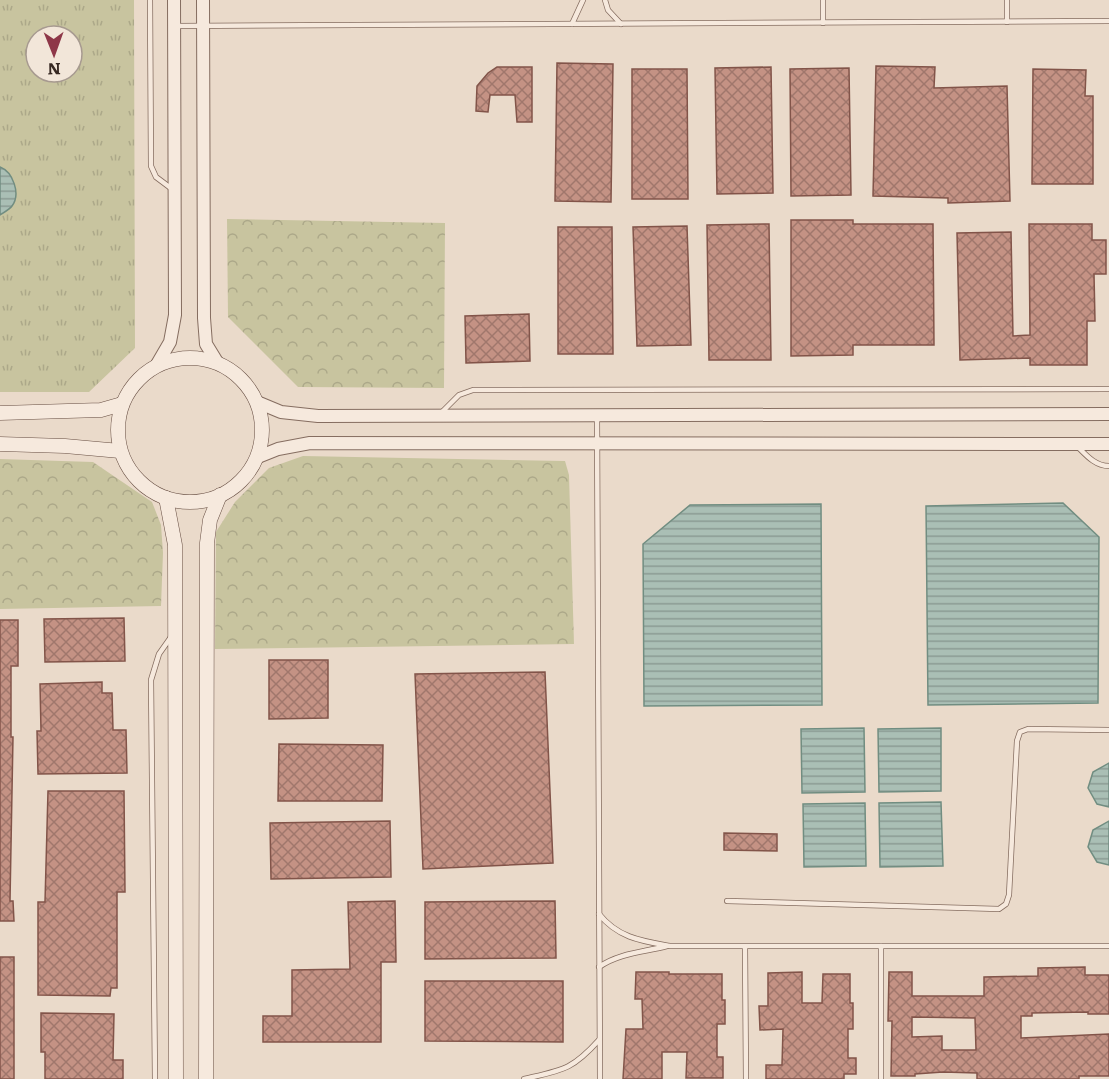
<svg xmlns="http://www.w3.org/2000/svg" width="1109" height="1079" viewBox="0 0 1109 1079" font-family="Literata,serif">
	<defs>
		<pattern id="grass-tufts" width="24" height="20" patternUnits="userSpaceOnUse" patternTransform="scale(1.5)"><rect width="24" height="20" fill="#c8c49f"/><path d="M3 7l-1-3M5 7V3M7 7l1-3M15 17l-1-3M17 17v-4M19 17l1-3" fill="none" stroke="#aca889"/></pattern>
		<pattern id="park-crowns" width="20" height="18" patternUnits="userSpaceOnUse" patternTransform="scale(1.5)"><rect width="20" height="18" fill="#c8c49f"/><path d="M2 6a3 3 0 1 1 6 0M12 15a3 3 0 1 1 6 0" fill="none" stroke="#aca889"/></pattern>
		<pattern id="water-rules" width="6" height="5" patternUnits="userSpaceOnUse" patternTransform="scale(1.5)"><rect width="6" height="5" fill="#aabfb5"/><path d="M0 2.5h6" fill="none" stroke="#8b9b93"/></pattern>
		<pattern id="building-cross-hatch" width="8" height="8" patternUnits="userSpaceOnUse" patternTransform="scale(1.5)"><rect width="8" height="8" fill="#c49284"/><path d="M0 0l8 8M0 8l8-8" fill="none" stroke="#a0776c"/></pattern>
	</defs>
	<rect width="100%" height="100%" fill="#eadaca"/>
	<!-- grass -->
	<path fill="url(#grass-tufts)" fill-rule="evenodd" d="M0,0H134L135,348L89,392H0ZM36,36H72V72H36Z"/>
	<!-- park -->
	<g fill="url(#park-crowns)">
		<polygon points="227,219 445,223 444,388 298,387 228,317"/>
		<polygon points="303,456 565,461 569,475 574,644 215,649 216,532 235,502 269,468"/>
		<polygon points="0,459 93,462 152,502 161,525 163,553 161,606 0,609"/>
	</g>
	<!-- water -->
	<g fill="url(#water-rules)" stroke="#718d81" stroke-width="1.5">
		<path d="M0,167C13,172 21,194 12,206C10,209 3,213 0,215Z"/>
		<polygon points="1063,503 1099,537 1098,703 928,705 926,506"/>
		<polygon points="821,504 822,705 644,706 643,544 690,505"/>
		<polygon points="864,728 865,792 802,793 801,729"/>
		<polygon points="941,728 941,791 879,792 878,729"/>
		<polygon points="1109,763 1109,807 1097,804 1088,788 1093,772"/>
		<polygon points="941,802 943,866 880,867 879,803"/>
		<polygon points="865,803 866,866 804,867 803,804"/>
		<polygon points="1109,821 1109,865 1097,862 1088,847 1093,830"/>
	</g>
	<!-- building -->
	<g fill="url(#building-cross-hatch)" stroke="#825449" stroke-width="1.5" fill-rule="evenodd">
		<polygon points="557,63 613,64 611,202 555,201"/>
		<polygon points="876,66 935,67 934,88 1007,86 1010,201 948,203 948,198 873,196"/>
		<polygon points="497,67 532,67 532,122 517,122 515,95 490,95 488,112 476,111 477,86 488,73"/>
		<polygon points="771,67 773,193 717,194 715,68"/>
		<polygon points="849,68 851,195 791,196 790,69"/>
		<polygon points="632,69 687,69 688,199 632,199"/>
		<polygon points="1033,69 1086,70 1085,96 1093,96 1093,184 1032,184"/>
		<polygon points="791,220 853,220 853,224 933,224 934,345 853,345 853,355 791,356"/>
		<polygon points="769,224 771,360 709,360 707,225"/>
		<polygon points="1029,224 1092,224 1092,240 1106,240 1106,274 1094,274 1095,321 1087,321 1087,365 1030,365 1030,358 960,360 957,233 1011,232 1013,336 1030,335"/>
		<polygon points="687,226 691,345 637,346 633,227"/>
		<polygon points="558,227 612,227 613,354 558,354"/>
		<polygon points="529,314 530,361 466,363 465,316"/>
		<polygon points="124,618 125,661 45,662 44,619"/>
		<polygon points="0,620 18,620 18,666 11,666 11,737 13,737 10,901 13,901 14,921 0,921"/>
		<polygon points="269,660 328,660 328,718 269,719"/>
		<polygon points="545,672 553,863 423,869 415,674"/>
		<polygon points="102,682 102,693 112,693 113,730 126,730 127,773 38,774 37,731 41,731 40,684"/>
		<polygon points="279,744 383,745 382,801 278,801"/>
		<polygon points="48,791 124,791 125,892 117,892 117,988 111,988 110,996 38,995 38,902 45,902"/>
		<polygon points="390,821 391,877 271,879 270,823"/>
		<polygon points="724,833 777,834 777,851 724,850"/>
		<polygon points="395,901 396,962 381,962 381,1042 263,1042 263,1016 292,1016 292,970 350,969 348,902"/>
		<polygon points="555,901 556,958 425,959 425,902"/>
		<rect x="0" y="957" width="14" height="122"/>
		<path d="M1085,967V975H1109V1014H1088V1012L1032,1013V1016H1021V1038L1109,1034V1076H1079V1079H977V1073L943,1072L915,1074V1076H891L892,1021H888L889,972H912V996H984V977L1038,976V968ZM912,1017L975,1018L976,1050H942V1036L912,1037Z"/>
		<polygon points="636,972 669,972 669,974 722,974 722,1000 725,1000 725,1024 717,1024 717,1057 723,1057 723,1078 686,1078 687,1052 662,1052 662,1079 623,1079 626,1029 643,1029 642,999 635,999"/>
		<polygon points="802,972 802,1003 822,1003 823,974 850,974 850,1003 853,1003 853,1029 848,1029 848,1058 856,1058 856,1074 844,1074 844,1079 766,1079 766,1065 782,1065 783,1029 760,1030 759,1006 768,1006 768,973"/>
		<polygon points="425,981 563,981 563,1042 425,1041"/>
		<polygon points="41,1013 114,1014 113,1060 123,1060 123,1079 45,1079 45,1052 41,1052"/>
	</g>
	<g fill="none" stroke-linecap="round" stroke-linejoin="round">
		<!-- service casing -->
		<g stroke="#856d60" stroke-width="6">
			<g id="service">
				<polyline points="150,0 151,166 156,177 172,189"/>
				<polyline points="605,0 608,10 621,24"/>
				<polyline points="823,0 823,23"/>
				<polyline points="1007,0 1007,22"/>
				<polyline points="572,24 583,0"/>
				<polyline points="177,26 1109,21"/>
				<polyline points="440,414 459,395 473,390 1109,389"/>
				<polyline points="597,416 600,1079"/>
				<path d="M1077,446C1086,455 1095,466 1109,466"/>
				<polyline points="727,901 999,909 1006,904 1009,895 1017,741 1020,732 1028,729 1109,730"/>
				<path d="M599,914C618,938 642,941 670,946H1109"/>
				<polyline points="745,947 746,1079"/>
				<path d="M599,967C619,953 644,952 667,946"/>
				<polyline points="155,1079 151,680 159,654 171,637"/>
				<path d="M524,1079C563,1070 572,1070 599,1040"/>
				<polyline points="881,1079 881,946"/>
			</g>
		</g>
		<!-- tertiary casing -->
		<g stroke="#856d60" stroke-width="14">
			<g id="tertiary">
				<polyline points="203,0 204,318 206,344 217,362"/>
				<polyline points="156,366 170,342 175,315 174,0"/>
				<polyline points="257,402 281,412 318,416 1109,414"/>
				<polyline points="258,457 278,449 310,443 1109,444"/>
			</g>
		</g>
		<!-- secondary casing -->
		<g stroke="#674e43" stroke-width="15">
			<g id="secondary">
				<circle cx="190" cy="430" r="72"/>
				<polyline points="0,413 101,410 122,404"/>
				<polyline points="0,444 65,446 120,451"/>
				<polyline points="166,498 175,545 176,1079"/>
				<polyline points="206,1079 207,543 210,520 220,495"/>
			</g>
		</g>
		<!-- service -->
		<use href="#service" stroke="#f6e9dd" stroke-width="4.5"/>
		<!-- tertiary -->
		<use href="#tertiary" stroke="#f6e9dd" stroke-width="12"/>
		<!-- secondary -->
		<use href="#secondary" stroke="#f6e9dd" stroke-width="14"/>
	</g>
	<!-- north arrow -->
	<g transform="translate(54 54) rotate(179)"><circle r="28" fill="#f2e6d9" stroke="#a79a90" stroke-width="1.5"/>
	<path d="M0-4.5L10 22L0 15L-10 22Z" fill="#8e3748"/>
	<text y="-9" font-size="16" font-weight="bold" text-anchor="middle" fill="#372822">N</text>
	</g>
</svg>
